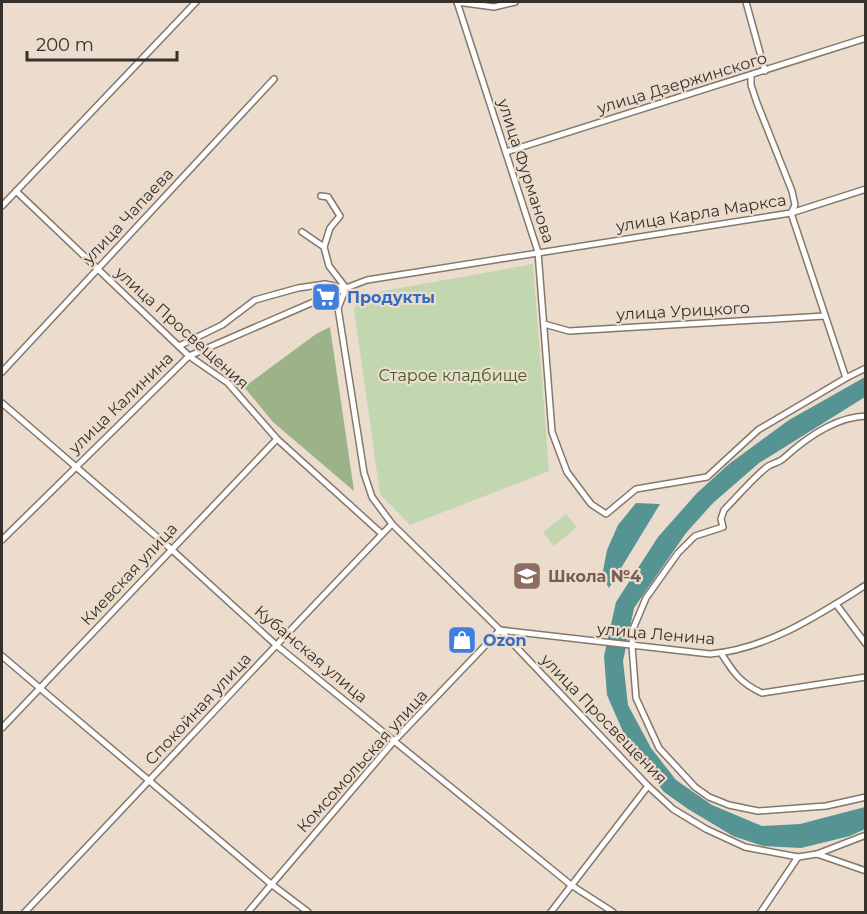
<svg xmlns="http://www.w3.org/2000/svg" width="867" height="914" viewBox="0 0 867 914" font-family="Montserrat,sans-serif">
	<rect width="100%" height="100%" fill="#ebdccd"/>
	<!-- green -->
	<g fill="#c2d7b0">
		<polygon points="533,264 549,471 410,525 380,494 354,309 361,295"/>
		<polygon points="566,514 577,527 554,546 543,532"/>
	</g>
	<!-- forest -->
	<polygon fill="#9cb288" points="330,327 354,491 273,422 244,387 316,334"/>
	<!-- water -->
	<g fill="#569494">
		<polygon points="865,377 865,397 759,463 713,503 686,533 634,608 623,661 628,705 651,748 676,780 712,805 762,826 800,824 865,807 865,829 850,836 801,848 763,846 733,836 688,809 664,792 630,748 607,695 604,656 616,602 658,537 697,493 729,464 789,420"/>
		<polygon points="636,503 660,504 609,588 602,576 607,550 618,525"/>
	</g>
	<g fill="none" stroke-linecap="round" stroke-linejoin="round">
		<!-- minor casing -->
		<g stroke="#85776a" stroke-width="8">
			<g id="minor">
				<polyline points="457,2 538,252 552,432 567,472 591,504 606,514 636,489 707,477 758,430 846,378 866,368"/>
				<polyline points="457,2 494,7 515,2"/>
				<polyline points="746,2 765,71"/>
				<polyline points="751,75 751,85 757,103 792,191 795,205 791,213 846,378"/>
				<polyline points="506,152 866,38"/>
				<polyline points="16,191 189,356 228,383 277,439 382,534"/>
				<polyline points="321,196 328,197 340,216 330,228 324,247"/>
				<polyline points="2,206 196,2"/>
				<polyline points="302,232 324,247 329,266 346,288"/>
				<polyline points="346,288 338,308 364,473 372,497 392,524 500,630 648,786 673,809 706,829 745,847 798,857 817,854 866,871"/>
				<polyline points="544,324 569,331 825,316"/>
				<polyline points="179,346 222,325 255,300 298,288 325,284 344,288"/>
				<polyline points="2,372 274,79"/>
				<polyline points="2,403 171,549 275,644 571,885 613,912"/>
				<path d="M866,416C835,417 806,438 784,458C779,463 772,463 767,467C752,479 738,496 724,510L721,519L723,527L695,536L678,553L646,598L633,629L632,646L636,698L659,748L695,787L709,797L729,805L758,811L826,806L866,797"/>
				<polyline points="2,540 189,356 346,288 367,280 791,213 866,189"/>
				<polyline points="836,604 866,644"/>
				<path d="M721,653C733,672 740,683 762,693L866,677"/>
				<polyline points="2,656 271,884 308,912"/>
				<polyline points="2,728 277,439"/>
				<polyline points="817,854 866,835"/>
				<path d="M25,912C148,783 268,652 392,524"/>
				<path d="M248,912L394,741L500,630L710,654C768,649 818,615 866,585"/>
				<polyline points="551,912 648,786"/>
				<polyline points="761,912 798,857"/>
			</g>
		</g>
		<!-- minor -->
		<use href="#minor" stroke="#fff" stroke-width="5"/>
	</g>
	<!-- icons -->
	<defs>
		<g id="supermarket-square" transform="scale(1.5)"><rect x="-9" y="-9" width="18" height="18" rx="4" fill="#3f7fe0" stroke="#ebdccd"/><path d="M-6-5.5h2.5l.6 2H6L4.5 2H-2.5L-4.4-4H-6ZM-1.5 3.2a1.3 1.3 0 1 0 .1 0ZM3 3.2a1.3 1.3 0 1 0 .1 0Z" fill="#fff"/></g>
		<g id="school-square" transform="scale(1.5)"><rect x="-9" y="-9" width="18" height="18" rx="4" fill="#8d6e63" stroke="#ebdccd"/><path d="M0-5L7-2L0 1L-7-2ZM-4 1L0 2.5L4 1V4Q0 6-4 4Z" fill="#fff"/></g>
		<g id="shop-square" transform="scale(1.5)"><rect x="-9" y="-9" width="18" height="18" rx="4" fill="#3f7fe0" stroke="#ebdccd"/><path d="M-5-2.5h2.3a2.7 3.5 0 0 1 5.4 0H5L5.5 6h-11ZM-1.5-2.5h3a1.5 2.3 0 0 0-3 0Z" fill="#fff"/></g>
	</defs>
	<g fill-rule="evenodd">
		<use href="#supermarket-square" x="326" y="297"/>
		<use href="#school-square" x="527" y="576"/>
		<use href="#shop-square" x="462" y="640"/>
	</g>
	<g text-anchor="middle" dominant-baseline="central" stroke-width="4.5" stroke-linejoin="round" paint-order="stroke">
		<!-- street labels -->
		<g font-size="16" fill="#36302a" stroke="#ebdccd">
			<text transform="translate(682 83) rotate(-17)">улица Дзержинского</text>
			<text transform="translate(526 171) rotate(72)">улица Фурманова</text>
			<text transform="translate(701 213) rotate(-9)">улица Карла Маркса</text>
			<text transform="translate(128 216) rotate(-47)">улица Чапаева</text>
			<text transform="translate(683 311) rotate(-3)">улица Урицкого</text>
			<text transform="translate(182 328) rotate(42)">улица Просвещения</text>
			<text transform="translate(121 403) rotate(-44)">улица Калинина</text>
			<text transform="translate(129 574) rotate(-47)">Киевская улица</text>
			<text transform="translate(656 634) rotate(5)">улица Ленина</text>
			<text transform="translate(311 654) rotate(40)">Кубанская улица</text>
			<text transform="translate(198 709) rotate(-47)">Спокойная улица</text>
			<text transform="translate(604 719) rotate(46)">улица Просвещения</text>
			<text transform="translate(362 761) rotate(-48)">Комсомольская улица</text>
		</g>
		<!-- shop labels -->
		<g font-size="16" font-weight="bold" fill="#366cbe" stroke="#ebdccd" text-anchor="start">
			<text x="347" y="297">Продукты</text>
			<text x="483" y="640">Ozon</text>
		</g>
		<!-- park labels -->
		<g font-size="16" fill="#425f22" stroke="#ebdccd">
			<text x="453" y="375">Старое кладбище</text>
		</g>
		<!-- education labels -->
		<g font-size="16" font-weight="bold" fill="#785e54" stroke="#ebdccd" text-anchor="start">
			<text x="548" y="576">Школа №4</text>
		</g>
	</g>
	<!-- border -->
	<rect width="867" height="914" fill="none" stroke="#36302a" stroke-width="6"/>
	<!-- scale -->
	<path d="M27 51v9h150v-9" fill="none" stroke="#36302a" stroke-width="3"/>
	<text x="36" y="51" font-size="18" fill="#36302a" stroke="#ebdccd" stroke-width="4.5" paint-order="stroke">200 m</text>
</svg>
